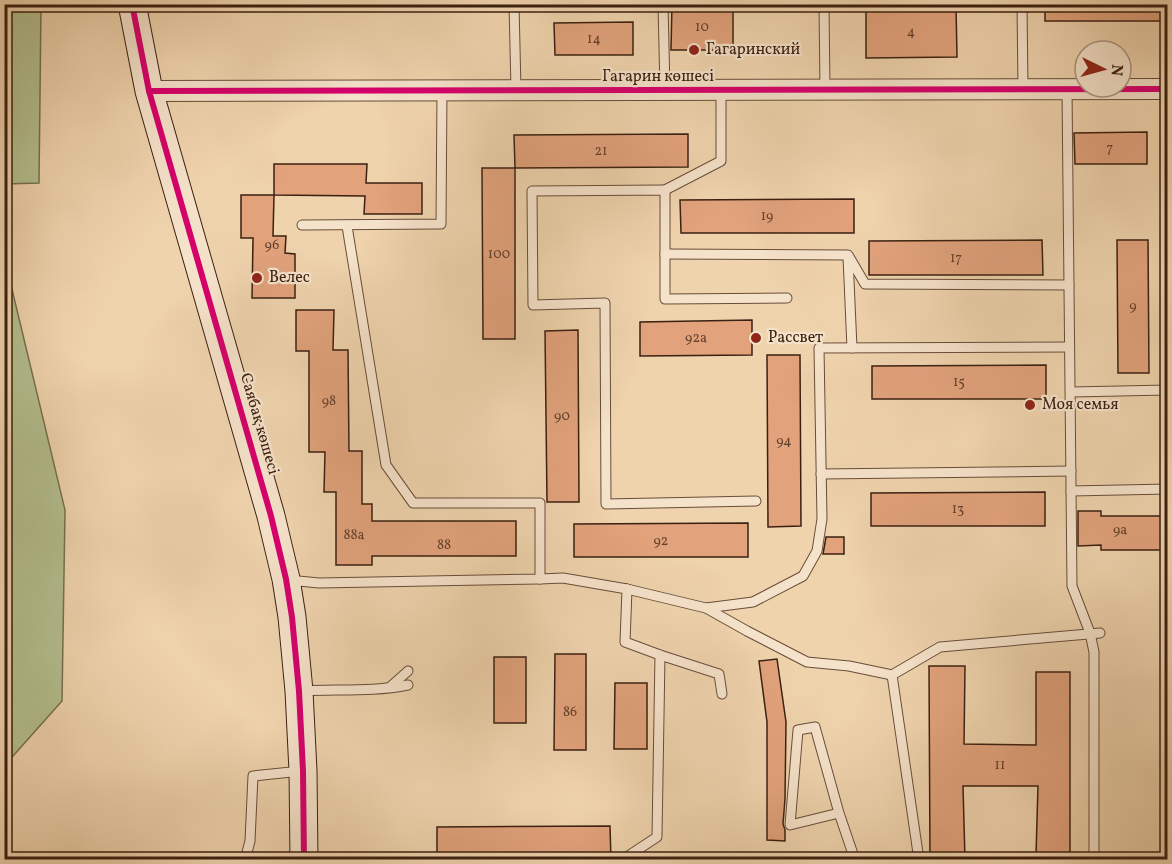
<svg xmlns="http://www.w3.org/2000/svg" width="1172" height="864" viewBox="0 0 1172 864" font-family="Vollkorn,serif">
	<rect width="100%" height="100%" fill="#efd3ad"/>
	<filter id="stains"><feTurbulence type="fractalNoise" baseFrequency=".00333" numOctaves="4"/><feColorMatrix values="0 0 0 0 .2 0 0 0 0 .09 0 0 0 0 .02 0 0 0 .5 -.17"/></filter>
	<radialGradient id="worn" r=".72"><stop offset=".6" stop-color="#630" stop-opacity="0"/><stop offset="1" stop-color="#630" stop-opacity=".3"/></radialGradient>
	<!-- green -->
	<g fill="#b3be8e" stroke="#776f50" stroke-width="1.5">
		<polygon points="4,5 41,5 39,183 5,184"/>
		<polygon points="4,256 65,510 62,701 5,765"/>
	</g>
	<!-- building -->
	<g fill="#e1a27c" stroke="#3b2011" stroke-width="1.5">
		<polygon points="672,4 733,4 733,50 671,50"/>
		<rect x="1045" y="4" width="122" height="17"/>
		<polygon points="956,6 957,57 866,58 866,7"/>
		<polygon points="633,22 633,55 555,55 554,23"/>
		<polygon points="1147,132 1147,164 1075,164 1074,133"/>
		<polygon points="688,134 688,167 515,168 514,135"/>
		<polygon points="274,164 367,164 366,183 422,183 422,214 364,214 365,196 274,195"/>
		<polygon points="482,168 515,168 515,339 483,339"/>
		<polygon points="241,195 274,195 273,236 286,236 285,253 295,254 295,298 252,298 253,238 241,238"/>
		<polygon points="854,199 854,233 681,233 680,200"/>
		<polygon points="1042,240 1043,275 869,275 869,241"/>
		<polygon points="1117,240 1148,240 1149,373 1118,373"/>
		<polygon points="296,310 334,310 333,350 348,350 349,451 362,451 362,504 372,504 372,521 516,521 516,556 372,556 372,565 336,565 336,492 324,492 325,452 309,452 309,351 296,351"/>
		<polygon points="752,320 752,355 640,356 640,322"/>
		<polygon points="578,330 579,502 547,502 545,331"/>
		<polygon points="767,355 800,355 801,526 768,527"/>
		<polygon points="1046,365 1046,399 872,399 872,366"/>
		<polygon points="1045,492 1045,526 871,526 871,493"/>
		<polygon points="1078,511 1101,511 1101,516 1167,516 1167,545 1163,544 1162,550 1101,550 1101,545 1078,546"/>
		<polygon points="748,523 748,557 574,557 574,524"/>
		<polygon points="826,537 844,537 844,554 823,554"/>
		<polygon points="555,654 586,654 586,750 554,750"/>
		<rect x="494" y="657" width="32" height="66"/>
		<polygon points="777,659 786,722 785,799 783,824 785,830 785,841 767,840 767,722 759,661"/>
		<polygon points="929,666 965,666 964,744 1036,745 1036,672 1070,672 1070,855 1036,855 1038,786 963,786 965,860 930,860"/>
		<polygon points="615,683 647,683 647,749 614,749"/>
		<polygon points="610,826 611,860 437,860 437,827"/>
	</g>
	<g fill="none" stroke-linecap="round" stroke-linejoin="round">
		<!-- lane casing -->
		<g stroke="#684d38" stroke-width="11">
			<g id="lane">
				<polyline points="514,4 516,90"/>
				<polyline points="663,4 665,90"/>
				<polyline points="824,4 825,90"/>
				<polyline points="1022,4 1023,89"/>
				<polyline points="1067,89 1072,586 1090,633 1094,652 1094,860"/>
				<polyline points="665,190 721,161 721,90"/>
				<polyline points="302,225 441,224 442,91"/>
				<polyline points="665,254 848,255 865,284 1069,285"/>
				<polyline points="848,257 852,348"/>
				<polyline points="1071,392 1168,390"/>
				<polyline points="821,474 1071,471"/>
				<polyline points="1071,491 1168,489"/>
				<polyline points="756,501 606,504 605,303 533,305 532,191 665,190 665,299 787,298"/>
				<polyline points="540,579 563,578 627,589 625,642 660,655 719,674 722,694"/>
				<polyline points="288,580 319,583 540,579 540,503 413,503 386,465 347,226"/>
				<polyline points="627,589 706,608 753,602 803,576 817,551 822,519 819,348 1069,347"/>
				<polyline points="706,608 747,631 807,662 849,666 892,675"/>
				<polyline points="390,687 408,671"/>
				<path d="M301,691C337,689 373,692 408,685"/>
				<polyline points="839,813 790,825 798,730 815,727 839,813 855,860"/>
				<polyline points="245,860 250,841 253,776 301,771"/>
				<polyline points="622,860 657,837 660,655"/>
				<polyline points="919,860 892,675 940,647 1100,633"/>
			</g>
		</g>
		<!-- street casing -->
		<g stroke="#684d38" stroke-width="22">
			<polyline id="street" points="149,91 1168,89"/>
		</g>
		<!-- secondary casing -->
		<g stroke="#3b2011" stroke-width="29">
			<polyline id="secondary" points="132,4 149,91 271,516 286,579 292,617 299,691 303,771 304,860"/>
		</g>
		<!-- lane -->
		<use href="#lane" stroke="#f5e2ca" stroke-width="9"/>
		<!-- street -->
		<use href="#street" stroke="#f5e2ca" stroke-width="20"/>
		<!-- secondary -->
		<use href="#secondary" stroke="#f5e2ca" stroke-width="27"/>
		<!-- cycleway casing -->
		<g stroke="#f5e2ca" stroke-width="10">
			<g id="cycleway">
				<polyline points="132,4 149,91 271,516 286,579 292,617 299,691 303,771 304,860"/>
				<polyline points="149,91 1168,89"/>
			</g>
		</g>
		<!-- cycleway -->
		<use href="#cycleway" stroke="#d6006c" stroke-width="6"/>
	</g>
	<!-- markers -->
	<g fill="#8f2418" stroke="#f5e2ca" stroke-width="2">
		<circle cx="694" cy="50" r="6"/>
		<circle cx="257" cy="278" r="6"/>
		<circle cx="756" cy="338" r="6"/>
		<circle cx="1030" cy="405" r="6"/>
	</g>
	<g text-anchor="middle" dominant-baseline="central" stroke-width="4.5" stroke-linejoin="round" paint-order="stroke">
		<!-- number labels -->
		<g font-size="14" fill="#64402c">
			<text x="702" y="27">10</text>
			<text x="911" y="32">4</text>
			<text x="594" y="39">14</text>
			<text x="1110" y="148">7</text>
			<text x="601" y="151">21</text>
			<text x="767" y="216">19</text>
			<text x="272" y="245">96</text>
			<text x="499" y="254">100</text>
			<text x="956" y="258">17</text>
			<text x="1133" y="306">9</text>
			<text x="696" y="338">92а</text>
			<text x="959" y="382">15</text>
			<text x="329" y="401">98</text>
			<text x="562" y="416">90</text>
			<text x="784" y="441">94</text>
			<text x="958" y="509">13</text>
			<text x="1120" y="530">9а</text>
			<text x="354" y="535">88а</text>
			<text x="661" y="541">92</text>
			<text x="444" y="545">88</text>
			<text x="570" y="712">86</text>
			<text x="1000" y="765">11</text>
		</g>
		<!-- poi labels -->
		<g font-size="16" fill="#3b2011" stroke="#f5e2ca" text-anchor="start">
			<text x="706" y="50">Гагаринский</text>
			<text x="269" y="278">Велес</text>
			<text x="768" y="338">Рассвет</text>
			<text x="1042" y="405">Моя семья</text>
		</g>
		<!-- street labels -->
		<g font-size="16" fill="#3b2011" stroke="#f5e2ca">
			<text x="658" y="77">Гагарин көшесі</text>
			<text transform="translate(259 424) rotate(74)">Саябақ көшесі</text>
		</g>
	</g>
	<!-- margin -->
	<rect width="1172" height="864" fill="none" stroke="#efd3ad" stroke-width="24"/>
	<rect x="6" y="6" width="1160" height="852" fill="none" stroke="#3b2011" stroke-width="3"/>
	<rect x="12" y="12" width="1148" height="840" fill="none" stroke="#3b2011" stroke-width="1.5"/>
	<!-- north arrow -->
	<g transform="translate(1103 69) rotate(95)"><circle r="28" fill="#f5e2ca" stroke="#ab9480" stroke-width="1.5"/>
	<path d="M0-4.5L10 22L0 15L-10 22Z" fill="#8f2418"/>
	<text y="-9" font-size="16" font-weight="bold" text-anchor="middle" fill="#3b2011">N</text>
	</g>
	<rect width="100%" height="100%" filter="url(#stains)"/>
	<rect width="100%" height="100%" fill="url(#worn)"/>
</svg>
